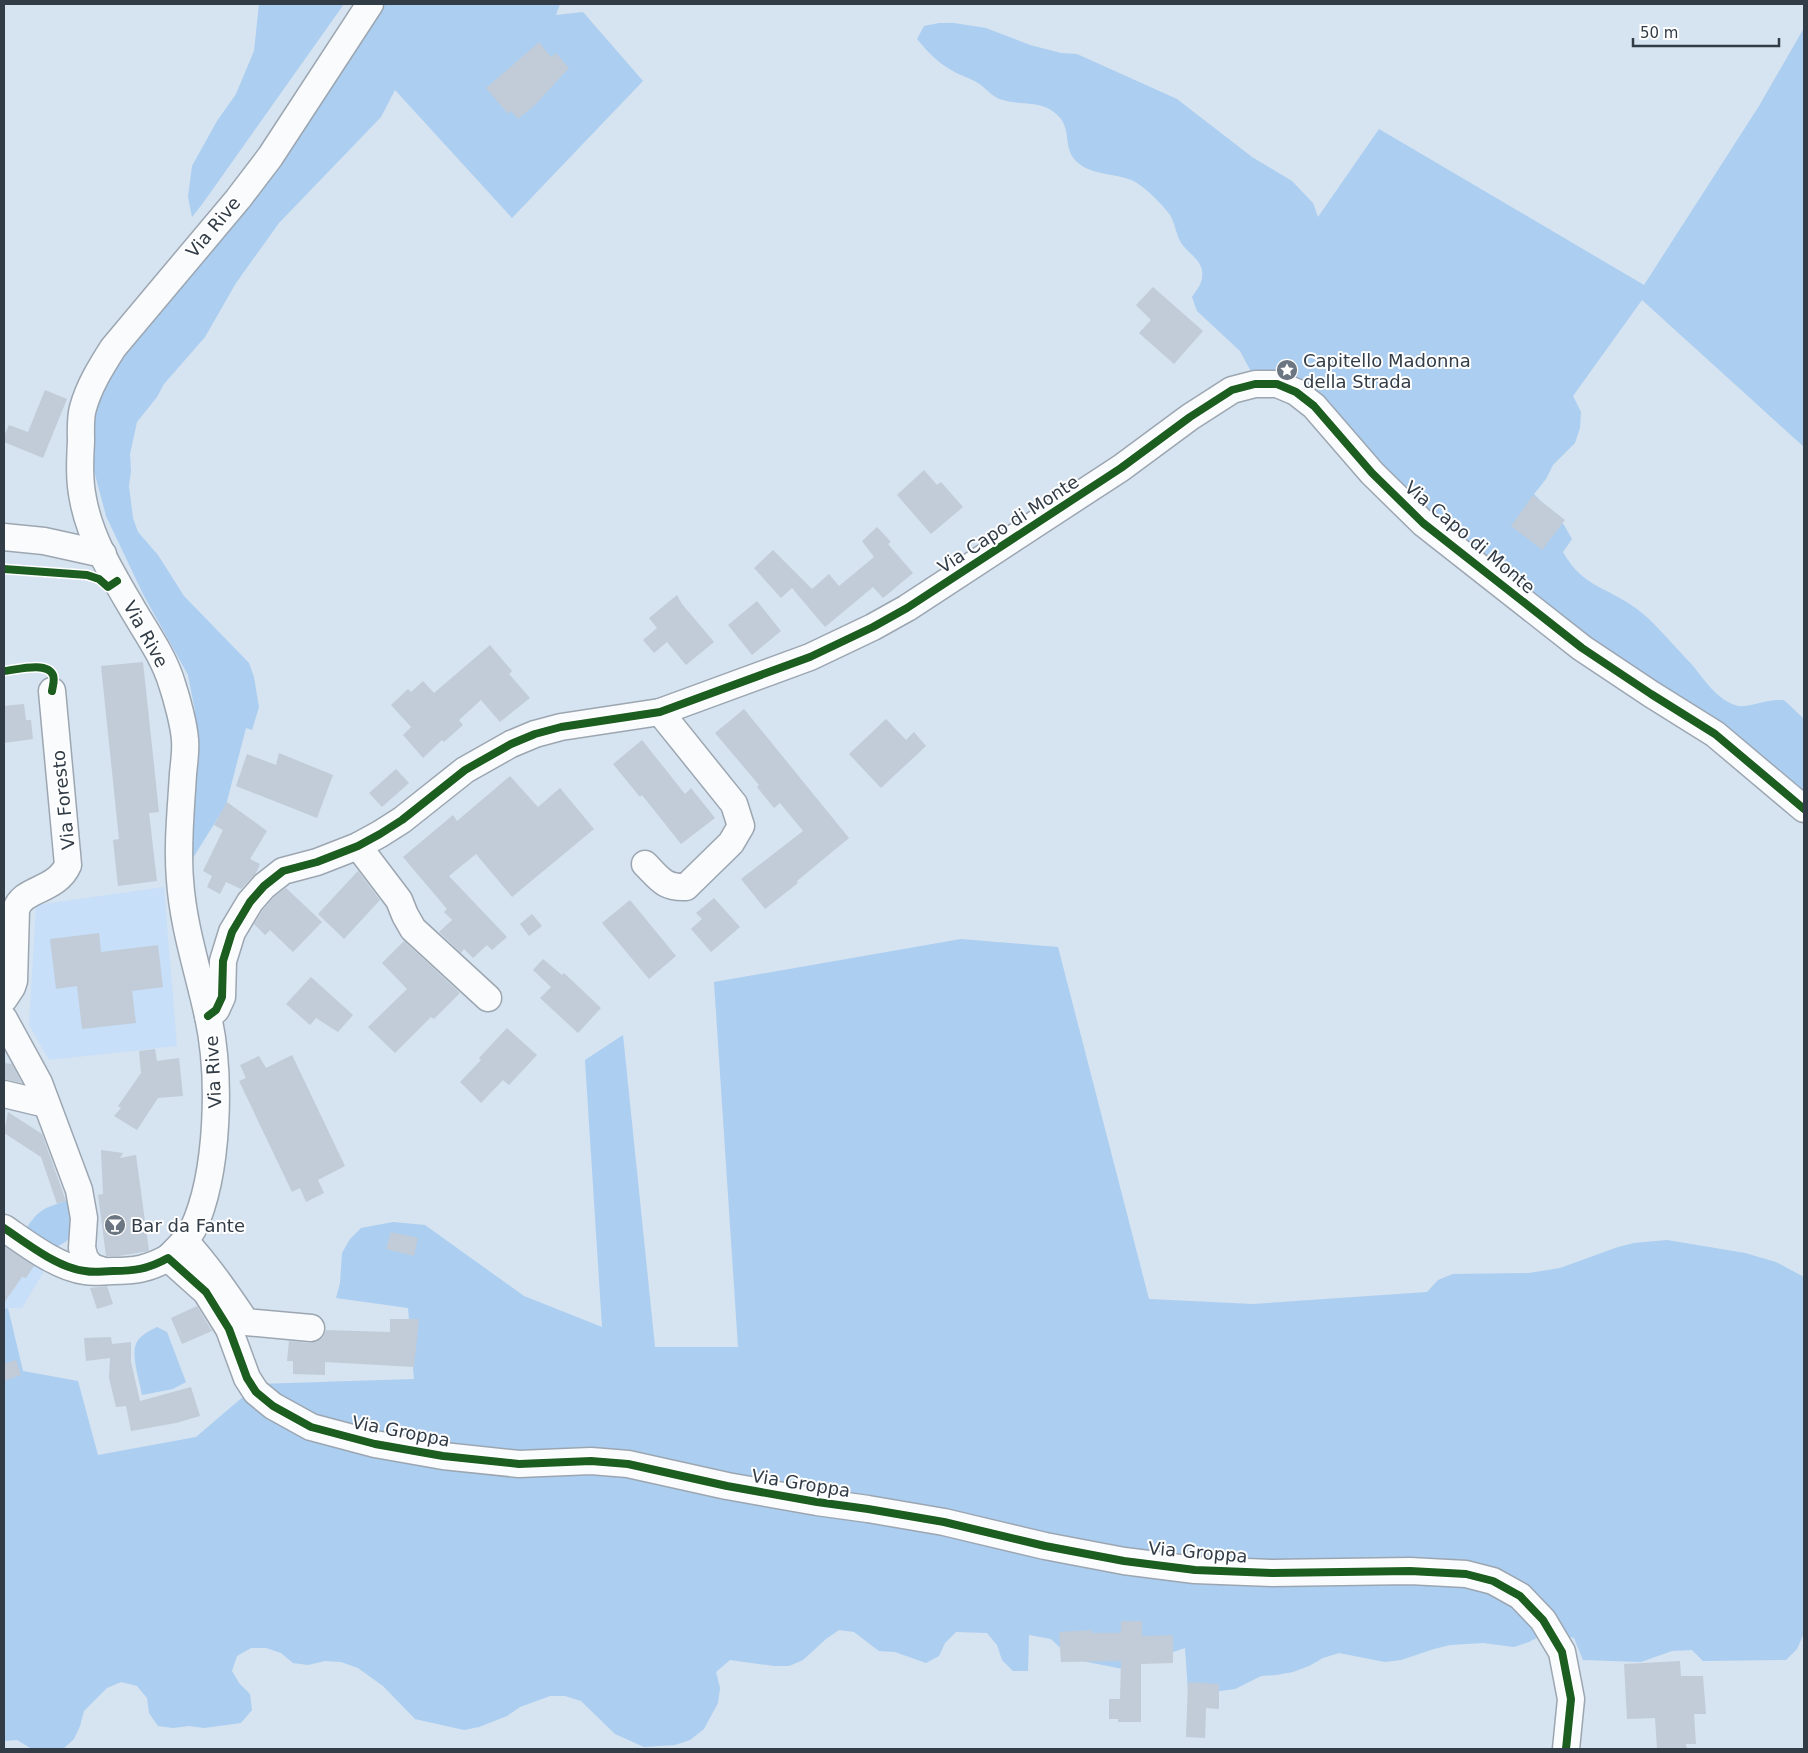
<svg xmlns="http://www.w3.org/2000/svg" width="1808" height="1753" viewBox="0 0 1808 1753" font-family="'DejaVu Sans',sans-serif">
	<rect width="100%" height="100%" fill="#d6e3f0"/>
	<!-- built -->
	<g fill="#c7dff8">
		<polygon points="164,887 177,1046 49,1060 29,1025 36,905"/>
		<polygon points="4,1238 47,1266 22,1308 4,1308"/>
	</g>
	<!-- green -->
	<g fill="#abcef1">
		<polygon points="259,4 344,4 203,203 192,217 188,197 192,166 217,121 236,94 254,51"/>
		<polygon points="385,4 560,4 556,15 583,12 643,81 512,218 395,90 381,117 279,223 236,283 205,337 164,384 157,397 137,422 130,454 131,471 129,486 133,518 138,532 158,555 184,596 249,663 254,677 259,707 252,730 246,728 226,805 191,861 195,711 188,675 143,594 106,516 91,459 92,426 101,394 113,369 274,166 363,38"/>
		<path d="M939,23H954L986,28L1030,45L1061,53L1077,54L1177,99L1252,157L1292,181L1313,203L1318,217L1379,129L1644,285L1759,106L1804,28V447L1642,300L1573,396L1581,412L1580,428L1575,443L1553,465L1546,479L1534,494L1564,525L1572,539L1563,552C1583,588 1608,587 1637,609C1653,621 1667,638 1681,653C1685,658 1690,662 1694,667C1705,681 1717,699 1735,705C1744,709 1759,702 1769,701C1774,700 1779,700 1784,700L1804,719V804L1614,670L1344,443L1254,377L1240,351L1197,311L1192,297C1198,288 1204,282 1202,270C1200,259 1187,252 1181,243C1176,234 1175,223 1170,215C1162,204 1149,191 1137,183C1119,172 1093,177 1077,162C1060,146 1076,126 1051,110C1036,101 1018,105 1003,100C992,97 987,89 978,83C970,78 959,75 951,70C937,62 927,51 917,39L924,26Z"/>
		<polygon points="961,939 1058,947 1149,1299 1253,1304 1427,1292 1438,1280 1453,1274 1529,1273 1560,1268 1618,1247 1634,1243 1667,1240 1745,1253 1776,1262 1804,1277 1804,1633 1797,1649 1786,1660 1703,1661 1692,1650 1672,1651 1641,1662 1583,1660 1574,1638 1557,1633 1542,1635 1529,1642 1514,1647 1483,1643 1450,1645 1434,1649 1401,1660 1385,1662 1339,1653 1323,1658 1309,1666 1293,1672 1276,1675 1261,1676 1235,1689 1220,1691 1188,1691 1185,1648 1123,1669 1072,1659 1051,1639 1029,1635 1028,1671 1013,1671 1002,1660 997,1645 987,1633 956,1632 945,1643 939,1656 926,1663 895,1652 879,1651 854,1632 839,1630 826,1639 803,1660 789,1666 774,1666 730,1660 716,1672 720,1688 718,1703 704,1729 690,1740 675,1745 644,1747 615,1734 581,1701 565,1696 550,1696 520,1707 507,1716 479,1727 464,1730 415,1719 383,1686 358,1668 341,1662 325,1661 308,1665 293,1663 281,1653 266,1648 251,1648 237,1656 232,1671 239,1683 250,1694 252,1710 241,1723 204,1728 189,1726 173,1728 158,1726 149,1713 147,1698 137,1686 121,1682 107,1688 84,1711 80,1726 74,1739 63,1749 32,1749 17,1740 4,1741 4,1309 8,1308 23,1371 78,1381 98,1455 196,1437 258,1384 414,1379 408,1308 336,1298 340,1283 342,1253 350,1239 361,1228 393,1222 425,1225 524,1296 602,1327 585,1060 623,1035 655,1347 738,1347 714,982"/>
		<path d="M75,1198C74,1224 80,1240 50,1249L23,1234C39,1206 46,1208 75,1198Z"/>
		<path d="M157,1327L167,1332L186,1382L173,1389L142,1395C140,1382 131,1356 136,1344C139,1336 149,1331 157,1327Z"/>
	</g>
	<!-- building -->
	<g fill="#c1ccd8">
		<polygon points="539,42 551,57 556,53 569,68 535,105 518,119 511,111 508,114 486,88"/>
		<polygon points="1153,287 1203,331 1174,364 1139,333 1151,320 1136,305"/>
		<polygon points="45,390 67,399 43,458 4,442 4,436 9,425 28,432"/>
		<polygon points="924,470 937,485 941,482 963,507 931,534 897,495"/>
		<polygon points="1533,495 1565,520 1542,550 1511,526"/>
		<polygon points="877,527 891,542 888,544 913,573 883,598 873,587 825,627 792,588 781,598 754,568 773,550 812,589 829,574 839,586 874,557 862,541"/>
		<polygon points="677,595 682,604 714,642 686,665 667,642 654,653 643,640 657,628 649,618"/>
		<polygon points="757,601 781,631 752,655 728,625"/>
		<polygon points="490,645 512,671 509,674 530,698 500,722 481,700 459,720 463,725 444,742 442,740 423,758 403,735 411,727 391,705 408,689 411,692 423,681 434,693"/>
		<polygon points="143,662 159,812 149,813 157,881 118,886 113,840 119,839 101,666"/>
		<polygon points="24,704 26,720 31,720 33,739 4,743 4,706"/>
		<polygon points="744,709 849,838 797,881 798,883 765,909 741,879 803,831 780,803 774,808 757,787 759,785 715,733"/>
		<polygon points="886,719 906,740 914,732 926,746 881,788 849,754"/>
		<polygon points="642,740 685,794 691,788 715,818 681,844 642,795 640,797 613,764"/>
		<polygon points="279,753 333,775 317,818 236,786 247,754 276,765"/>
		<polygon points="396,769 409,783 382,807 369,793"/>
		<polygon points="510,776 538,807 560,788 594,829 512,897 476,854 449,876 507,937 492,950 487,945 473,958 464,949 461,953 439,932 452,920 444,912 447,909 403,857 453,815 457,821"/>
		<polygon points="227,802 267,831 250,859 260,864 256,873 241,889 226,882 220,894 207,887 212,876 203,871 223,830 214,825"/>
		<polygon points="358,871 380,900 344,939 318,914"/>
		<polygon points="286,888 322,922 293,952 270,930 265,935 254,924 262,911 274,897"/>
		<polygon points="714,898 740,927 711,952 691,929 702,919 696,913"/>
		<polygon points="630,900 676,956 649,979 602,923"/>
		<polygon points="532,914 542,926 529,936 520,924"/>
		<polygon points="99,933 101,952 158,945 163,987 132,991 136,1023 82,1029 77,986 56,989 50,939"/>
		<polygon points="404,941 460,993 434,1019 431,1017 395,1053 368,1027 407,989 382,963"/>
		<polygon points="543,959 562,975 564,973 601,1008 578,1033 540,998 551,987 533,970"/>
		<polygon points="311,977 353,1015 338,1032 316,1018 310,1025 286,1004"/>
		<polygon points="507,1028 537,1055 509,1085 503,1080 481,1103 460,1082 481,1060 479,1058"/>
		<polygon points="155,1049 157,1061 179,1058 183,1096 158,1098 137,1130 114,1116 121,1108 118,1106 141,1073 139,1051"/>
		<polygon points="292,1055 345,1166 318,1180 324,1193 306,1202 300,1188 292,1192 239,1081 246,1078 240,1065 259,1056 266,1068"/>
		<polygon points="4,1063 12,1064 22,1083 4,1079"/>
		<polygon points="8,1112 42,1134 66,1201 57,1204 41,1157 4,1133"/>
		<polygon points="101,1150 123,1153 120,1158 136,1155 149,1251 119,1256 106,1256 98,1195 103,1194"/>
		<polygon points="391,1232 418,1238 414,1256 386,1249"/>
		<polygon points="4,1246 34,1266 26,1278 22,1277 4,1303"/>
		<polygon points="107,1286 113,1304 97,1309 90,1288"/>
		<polygon points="197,1306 212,1331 182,1344 171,1318"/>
		<polygon points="390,1319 419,1319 414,1367 325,1362 325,1375 293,1374 293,1361 287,1361 289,1341 310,1343 317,1342 323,1337 326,1330 390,1332"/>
		<polygon points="111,1337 112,1344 131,1342 131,1362 140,1401 191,1387 200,1416 176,1423 131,1431 126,1406 116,1407 109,1378 110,1358 86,1361 84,1338"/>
		<polygon points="16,1360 21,1375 4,1381 4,1364"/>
		<polygon points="1121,1621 1142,1621 1142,1636 1173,1635 1173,1663 1141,1664 1141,1722 1118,1722 1118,1719 1109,1719 1109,1699 1120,1699 1121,1661 1061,1662 1059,1632 1092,1630 1092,1633 1121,1633"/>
		<polygon points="1680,1661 1681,1676 1703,1676 1706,1714 1694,1714 1696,1744 1686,1744 1687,1749 1657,1749 1655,1718 1627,1719 1624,1664"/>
		<polygon points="1188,1682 1219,1684 1219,1709 1206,1708 1205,1738 1186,1737"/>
	</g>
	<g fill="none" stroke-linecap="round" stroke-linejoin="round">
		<!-- minor casing -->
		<g stroke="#9ca6b1" stroke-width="29">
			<g id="minor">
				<polyline points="4,537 44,541 103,554"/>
				<polyline points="358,846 399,900 405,915 413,929 488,998"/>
				<path d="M645,864C660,879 664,888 686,887L731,843L741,826L734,804L660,712"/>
				<path d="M4,999L12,987L14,981L16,910C21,888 56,892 68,865L52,691"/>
				<polyline points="208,1016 216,1010 222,997 223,961 232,932 250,902 264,886 283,871 317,862 358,846 380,834 402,820 465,770 511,744 535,734 561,727 660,712 810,657 873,627 907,608 1121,468 1190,417 1232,390 1255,384 1277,384 1296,392 1314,406 1372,473 1423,523 1582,648 1651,694 1715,734 1804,809"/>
				<polyline points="4,1019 39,1083 79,1190 84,1218 82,1248 85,1259 92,1267 104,1271"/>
				<polyline points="4,1094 46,1104"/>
				<path d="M4,1228C26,1243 58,1268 85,1271C95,1273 103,1271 113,1271C135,1271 148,1269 168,1258L206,1292L229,1329L247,1378L256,1392L273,1406L311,1427L375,1444L443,1456L519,1464L591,1461L628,1464L727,1486L817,1502L868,1509L944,1522L1045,1546L1124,1561L1195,1570L1272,1573L1410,1571L1466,1574L1493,1581L1520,1596L1543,1620L1562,1652L1571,1699L1566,1749"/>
				<path d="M185,1241C208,1266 227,1294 246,1322L311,1328"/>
				<path d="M168,1258C177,1249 187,1240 193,1229C219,1173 221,1075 208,1016C198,970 183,926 180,880C177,845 181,809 183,774C184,763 186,751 185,740C184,725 177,699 172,684C164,657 146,632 132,608C112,574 90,538 83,499C79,480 80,460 81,441C81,431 80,418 83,408C89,386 101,367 113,348L238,199L270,157L370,4"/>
			</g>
		</g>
		<!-- minor -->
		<use href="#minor" stroke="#f9fbfd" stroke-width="26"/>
		<!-- cycleway casing -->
		<g stroke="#fff" stroke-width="11">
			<g id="cycleway">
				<polyline points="4,569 87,575 99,579 108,587 117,581"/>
				<path d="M4,671C16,670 47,661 53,675C55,680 53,685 52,691"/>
				<polyline points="208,1016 216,1010 222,997 223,961 232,932 250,902 264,886 283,871 317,862 358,846 380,834 402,820 465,770 511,744 535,734 561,727 660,712 810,657 873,627 907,608 1121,468 1190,417 1232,390 1255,384 1277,384 1296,392 1314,406 1372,473 1423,523 1582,648 1651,694 1715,734 1804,809"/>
				<path d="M4,1228C26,1243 58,1268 85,1271C95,1273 103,1271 113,1271C135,1271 148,1269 168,1258L206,1292L229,1329L247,1378L256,1392L273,1406L311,1427L375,1444L443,1456L519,1464L591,1461L628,1464L727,1486L817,1502L868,1509L944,1522L1045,1546L1124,1561L1195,1570L1272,1573L1410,1571L1466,1574L1493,1581L1520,1596L1543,1620L1562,1652L1571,1699L1566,1749"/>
			</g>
		</g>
		<!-- cycleway -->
		<use href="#cycleway" stroke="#1b5e20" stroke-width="8"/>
	</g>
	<!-- icons -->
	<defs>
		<g id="sight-disc" transform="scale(1.125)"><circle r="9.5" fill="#6b7682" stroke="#fff"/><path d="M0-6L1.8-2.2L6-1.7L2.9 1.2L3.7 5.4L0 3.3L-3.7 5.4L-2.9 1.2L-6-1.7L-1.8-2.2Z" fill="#fff"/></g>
		<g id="bar-disc" transform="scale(1.125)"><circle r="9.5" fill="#6b7682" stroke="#fff"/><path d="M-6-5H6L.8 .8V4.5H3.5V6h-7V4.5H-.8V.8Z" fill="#fff"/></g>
	</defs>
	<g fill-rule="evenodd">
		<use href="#sight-disc" x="1287" y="370"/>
		<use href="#bar-disc" x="115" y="1225"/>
	</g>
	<g text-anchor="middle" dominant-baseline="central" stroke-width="4" stroke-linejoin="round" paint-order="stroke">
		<!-- street labels -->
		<g font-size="18" fill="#313c47" stroke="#fff">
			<text transform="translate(213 227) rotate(-50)">Via Rive</text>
			<text transform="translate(1008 524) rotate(-33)">Via Capo di Monte</text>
			<text transform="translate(1470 537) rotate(40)">Via Capo di Monte</text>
			<text transform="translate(146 634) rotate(61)">Via Rive</text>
			<text transform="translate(63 800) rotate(-96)">Via Foresto</text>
			<text transform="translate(213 1072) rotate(-93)">Via Rive</text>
			<text transform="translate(401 1431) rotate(11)">Via Groppa</text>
			<text transform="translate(801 1483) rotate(9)">Via Groppa</text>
			<text transform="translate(1198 1552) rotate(5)">Via Groppa</text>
		</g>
		<!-- poi labels -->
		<g font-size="18" fill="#313c47" stroke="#fff" text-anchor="start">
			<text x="1303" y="360">Capitello Madonna<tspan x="1303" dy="21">della Strada</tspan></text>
			<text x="131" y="1225">Bar da Fante</text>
		</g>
	</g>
	<!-- border -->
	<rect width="1808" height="1753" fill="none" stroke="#313c47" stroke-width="10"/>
	<!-- scale -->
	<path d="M1633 38v8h146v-8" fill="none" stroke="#313c47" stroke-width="2.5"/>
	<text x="1640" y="38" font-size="15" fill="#313c47" stroke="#ffffff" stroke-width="4" paint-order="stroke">50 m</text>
</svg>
